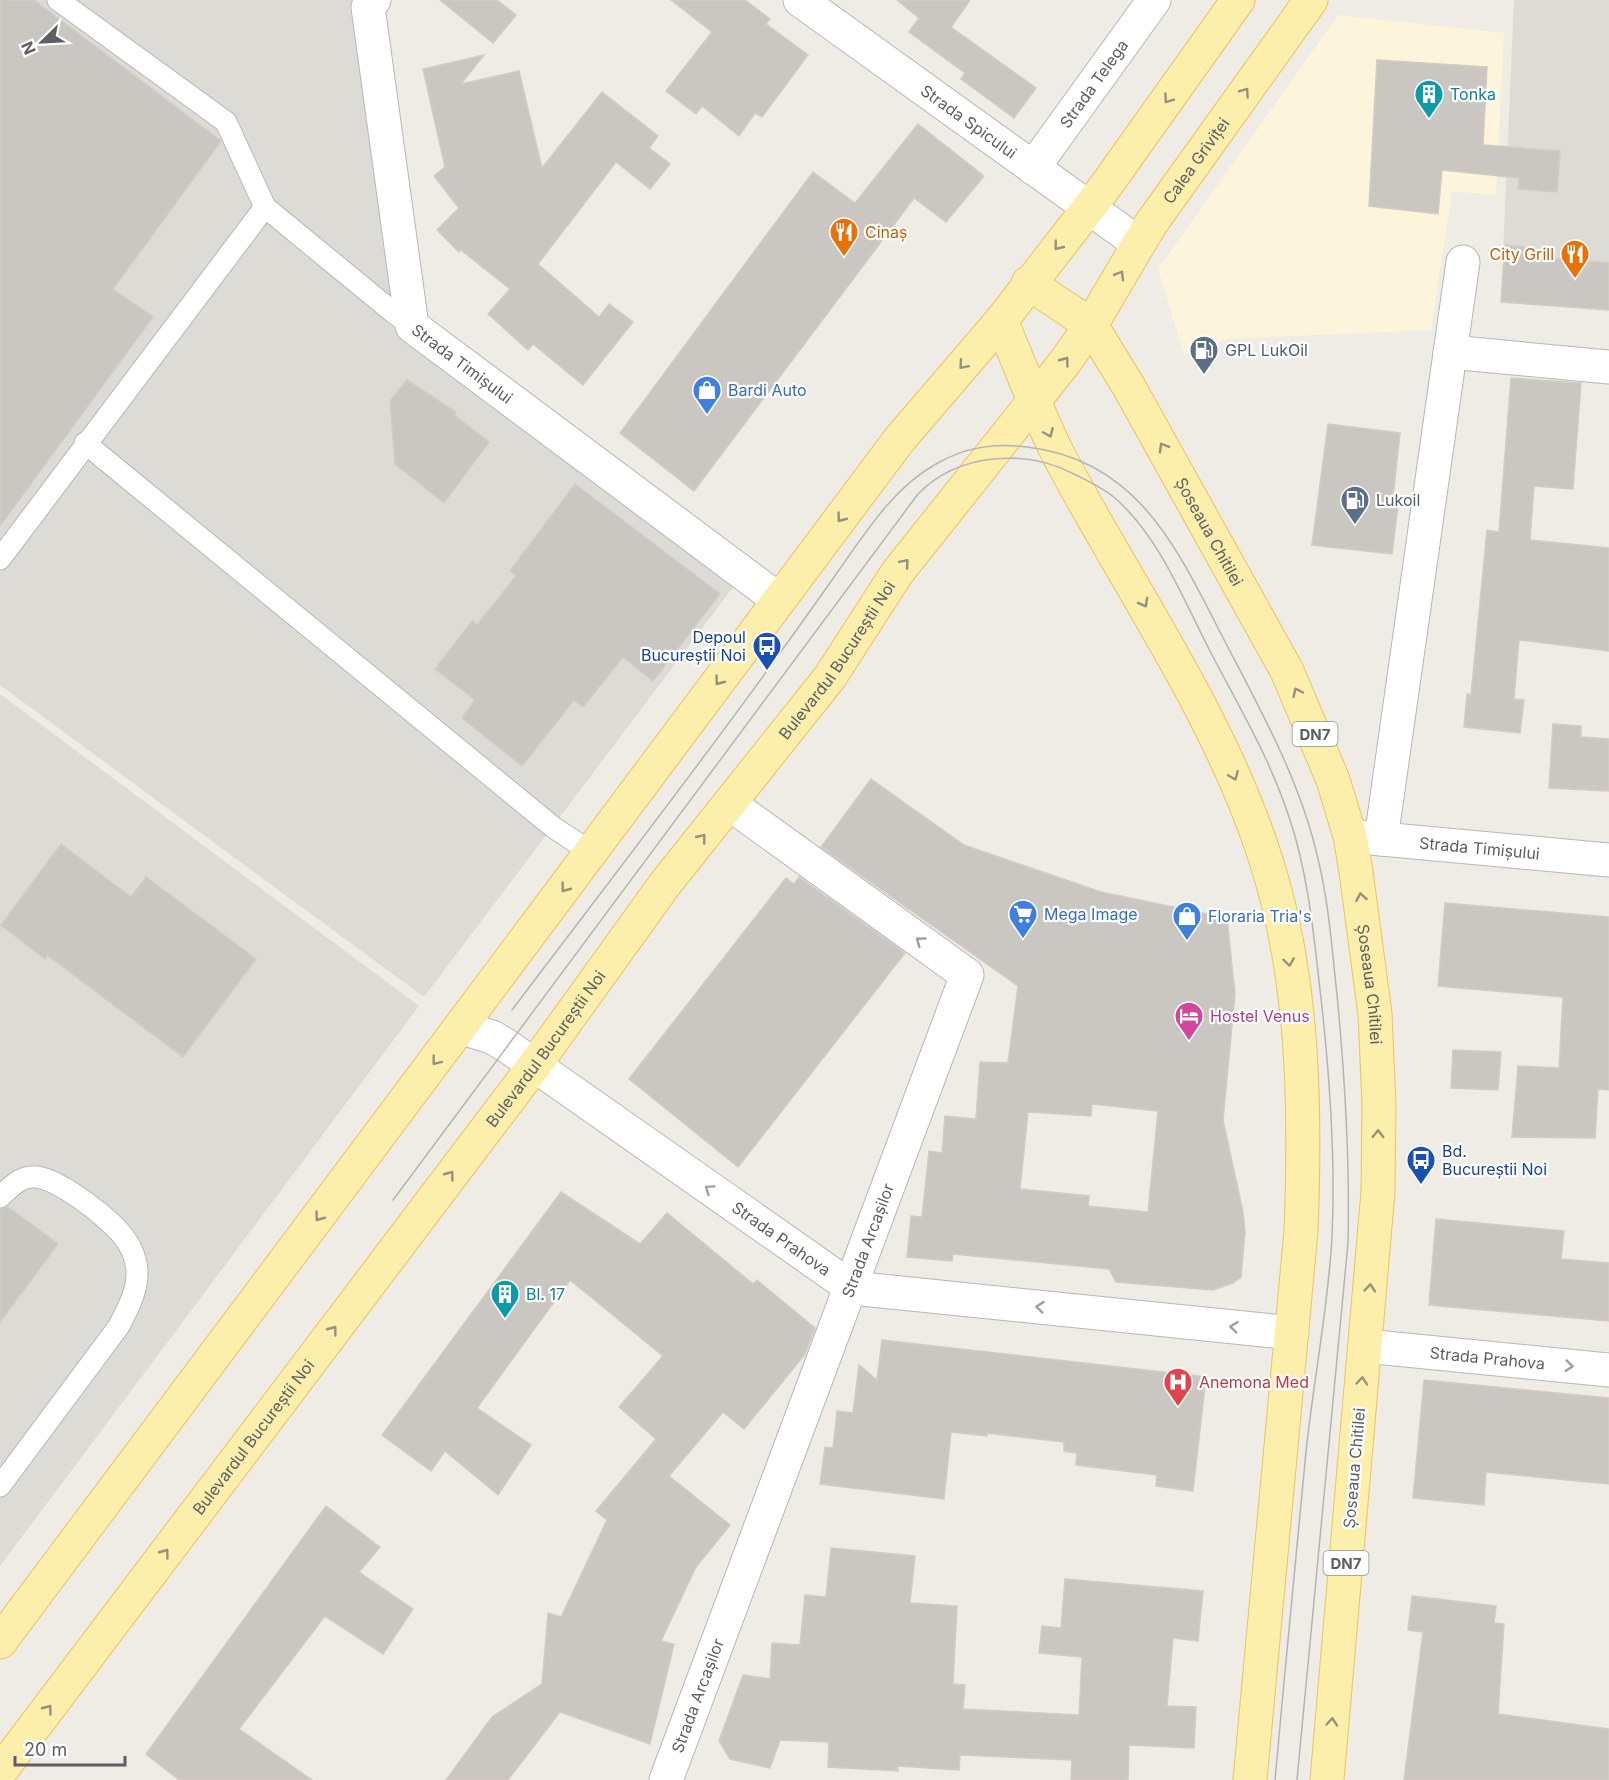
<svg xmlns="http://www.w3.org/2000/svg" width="1609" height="1780" viewBox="0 0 1609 1780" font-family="Inter,sans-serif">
	<rect width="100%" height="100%" fill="#eeece4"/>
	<!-- commercial -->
	<polygon fill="#fcf4db" points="1338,15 1504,33 1496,195 1452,191 1431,330 1227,339 1184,355 1158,269"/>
	<!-- industrial -->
	<g fill="#dddbd6">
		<polygon points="0,0 357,0 412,344 737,582 424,997 0,685"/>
		<polygon points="1514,0 1609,0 1609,310 1501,302"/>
		<polygon points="0,694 419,1006 0,1566"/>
	</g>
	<!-- building -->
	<g fill="#cac6c1" stroke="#d2cdc3" stroke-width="1.5" fill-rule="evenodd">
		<polygon points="0,0 34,0 221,141 113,289 153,317 0,526"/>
		<polygon points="440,0 497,0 516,15 493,43"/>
		<polygon points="671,0 745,0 770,19 766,24 808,55 762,117 755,113 739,136 702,106 696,114 666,91 712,32"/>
		<polygon points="897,0 970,0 951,27 1036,88 1014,118 961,79 965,73 909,32 919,18"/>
		<polygon points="484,55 461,84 519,71 542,168 602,92 658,136 649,148 670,164 650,189 616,162 538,264 599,317 609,304 633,322 583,385 533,344 528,350 488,314 510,289 461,250 459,252 437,230 459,208 434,176 445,167 423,69"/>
		<polygon points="1377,60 1487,67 1483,145 1560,151 1557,192 1518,189 1519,178 1442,170 1438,214 1369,206"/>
		<polygon points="918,124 984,176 946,222 914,198 694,491 620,433 813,172 855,203"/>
		<polygon points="1505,245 1536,248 1535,257 1609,263 1609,310 1501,302"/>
		<polygon points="1511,378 1581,383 1573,489 1534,486 1530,540 1609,548 1609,651 1519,640 1514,699 1524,700 1520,733 1464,727 1467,694 1471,695 1487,530 1499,532"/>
		<polygon points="407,380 456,412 454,415 489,442 444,503 395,464 390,401"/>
		<polygon points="1328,424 1400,433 1392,506 1398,506 1392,554 1312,545"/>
		<polygon points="575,484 720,594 653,681 623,657 583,707 574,700 522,766 462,718 475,700 435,669 472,621 477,625 516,576 510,571"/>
		<polygon points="1553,724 1581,726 1581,737 1609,739 1609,791 1549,788"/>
		<path d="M871,779L964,845L1101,892L1227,918L1235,994L1223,1120L1243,1212L1245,1232L1241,1277L1233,1283L1213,1290L1116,1282L1109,1269L953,1254L952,1261L907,1257L911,1216L922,1217L929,1151L942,1153L945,1116L976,1119L980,1062L1008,1063L1018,986L821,847ZM1092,1104L1158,1111L1148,1212L1088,1206L1089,1196L1020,1189L1028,1112L1091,1116Z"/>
		<polygon points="61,844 131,897 146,877 256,959 183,1057 47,955 45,959 1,925"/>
		<polygon points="799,877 905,953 738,1167 629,1079 786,878 794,884"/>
		<polygon points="1445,903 1609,917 1609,1090 1598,1089 1595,1138 1512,1137 1518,1066 1559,1068 1563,997 1438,986"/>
		<polygon points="1453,1050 1501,1052 1498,1090 1451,1088"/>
		<polygon points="561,1192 640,1244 667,1213 753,1284 757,1280 815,1328 805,1354 744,1429 723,1412 669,1476 730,1525 696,1567 661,1641 674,1644 650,1744 560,1712 508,1780 446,1780 492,1717 542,1684 548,1613 561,1617 607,1520 596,1511 656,1439 619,1407 663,1356 570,1280 477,1408 531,1445 498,1495 445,1451 431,1471 382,1435"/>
		<polygon points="8,1207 58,1244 0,1322 0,1209"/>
		<polygon points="1436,1219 1564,1231 1561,1259 1609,1263 1609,1321 1429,1305"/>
		<polygon points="882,1340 1206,1377 1193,1491 1156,1486 1157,1475 1076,1465 1077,1453 1064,1451 1064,1442 987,1433 987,1436 951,1432 944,1499 820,1484 825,1447 833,1448 837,1411 853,1413 859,1365 877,1380"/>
		<polygon points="1424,1380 1609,1398 1609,1484 1486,1472 1484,1505 1413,1498"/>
		<polygon points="326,1506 380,1547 359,1572 413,1609 383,1654 325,1616 239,1729 312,1780 179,1780 146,1754"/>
		<polygon points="831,1548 915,1556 910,1603 957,1606 953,1684 965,1685 963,1709 1079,1715 1082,1657 1039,1653 1042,1626 1061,1628 1065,1579 1203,1591 1198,1641 1173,1638 1167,1706 1196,1707 1194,1748 1129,1745 1128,1780 1071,1780 1072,1760 960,1755 959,1770 898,1766 898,1771 828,1767 829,1742 780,1740 770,1768 730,1759 719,1741 743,1675 770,1679 772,1643 800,1645 805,1595 826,1597"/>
		<polygon points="1412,1596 1496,1606 1494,1623 1504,1624 1498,1714 1609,1729 1609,1780 1404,1780 1423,1632 1408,1630"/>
	</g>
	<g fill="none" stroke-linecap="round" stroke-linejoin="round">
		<!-- service casing -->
		<g stroke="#b4b7bb" stroke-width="23">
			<g id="service">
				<polyline points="265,207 394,313 412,326"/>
				<polyline points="85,443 553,827 592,853"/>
				<polyline points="0,559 265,207 226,122 58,0"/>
				<path d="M0,1197C9,1189 18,1178 31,1177C54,1174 109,1218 123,1236C131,1246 136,1257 137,1270C138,1291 128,1308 119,1326L0,1486"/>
			</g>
		</g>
		<!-- minor casing -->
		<g stroke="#b4b7bb" stroke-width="35">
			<g id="minor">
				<path id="s1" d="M374,0L368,7L412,326L779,600"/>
				<path id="s2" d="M800,0L1138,243"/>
				<path id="s3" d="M1033,168L1154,0"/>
				<polyline points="1450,352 1609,367"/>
				<path id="s4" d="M1360,837L1609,860"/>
				<polyline points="1381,839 1463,262"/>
				<path id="s5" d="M462,1028L492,1037L507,1046L852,1288L1292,1333"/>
				<path id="s6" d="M1365,1346L1609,1370"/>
				<path id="s7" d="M666,1780L967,975L730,804"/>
			</g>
		</g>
		<!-- primary casing -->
		<g stroke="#ecc35f" stroke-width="35">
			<g id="primary">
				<path id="s8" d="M1028,283L1091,325L1129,387L1287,671L1333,780L1350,836L1356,872L1375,1014L1379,1104L1378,1192L1327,1780"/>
				<path d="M1001,321C1020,364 1036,410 1057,452C1126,584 1214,706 1262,848C1304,970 1306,1104 1301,1231L1250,1780"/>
				<polyline points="0,1642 899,440 1001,321 1105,187 1238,0"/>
				<path id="s9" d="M0,1772L534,1066L665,884L830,677L897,573L1065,362L1091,325L1150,225L1311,0"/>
			</g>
		</g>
		<!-- service -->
		<use href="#service" stroke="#fff" stroke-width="21"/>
		<!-- minor -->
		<use href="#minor" stroke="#fff" stroke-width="33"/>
		<!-- primary -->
		<use href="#primary" stroke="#fceeab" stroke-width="33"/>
		<!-- tram -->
		<g stroke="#b3b4b4" stroke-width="1.5">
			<path d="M512,1010C598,896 686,783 769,668C793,635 816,603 839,570C866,532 894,487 936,464C965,447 994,443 1027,447C1146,461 1182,561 1232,655C1266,720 1302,787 1318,859C1329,904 1332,950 1337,995C1345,1078 1350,1159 1348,1243L1297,1780"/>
			<path d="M393,1200L918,494C958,453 1026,448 1076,475C1090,482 1105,489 1116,499C1160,538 1184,601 1210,651C1239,707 1271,760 1290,820C1307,871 1313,927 1319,981C1329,1065 1336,1152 1332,1237C1328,1312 1312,1387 1305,1462C1294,1568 1285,1674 1275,1780"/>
		</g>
	</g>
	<!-- one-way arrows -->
	<defs><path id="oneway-chevron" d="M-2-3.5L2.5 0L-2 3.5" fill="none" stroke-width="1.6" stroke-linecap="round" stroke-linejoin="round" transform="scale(1.5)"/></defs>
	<g stroke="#94927d">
		<use href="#oneway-chevron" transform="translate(1245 92) rotate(-55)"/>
		<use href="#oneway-chevron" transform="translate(1168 99) rotate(125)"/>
		<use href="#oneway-chevron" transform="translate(1058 246) rotate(129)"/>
		<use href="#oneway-chevron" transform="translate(1120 275) rotate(-60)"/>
		<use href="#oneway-chevron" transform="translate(1065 361) rotate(-53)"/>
		<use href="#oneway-chevron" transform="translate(963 365) rotate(131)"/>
		<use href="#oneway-chevron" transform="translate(1049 433) rotate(67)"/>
		<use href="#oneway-chevron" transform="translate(1163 447) rotate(-120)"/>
		<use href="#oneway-chevron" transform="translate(841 518) rotate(127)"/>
		<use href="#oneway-chevron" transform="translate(905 563) rotate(-50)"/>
		<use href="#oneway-chevron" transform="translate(1144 603) rotate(61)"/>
		<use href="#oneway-chevron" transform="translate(719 681) rotate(127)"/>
		<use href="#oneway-chevron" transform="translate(1297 692) rotate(-115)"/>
		<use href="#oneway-chevron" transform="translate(1234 776) rotate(67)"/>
		<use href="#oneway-chevron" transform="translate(702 838) rotate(-51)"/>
		<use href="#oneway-chevron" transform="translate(565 888) rotate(127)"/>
		<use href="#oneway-chevron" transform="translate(1361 897) rotate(-100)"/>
		<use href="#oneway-chevron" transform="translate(1289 962) rotate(82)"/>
		<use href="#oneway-chevron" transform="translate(436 1061) rotate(128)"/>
		<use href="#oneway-chevron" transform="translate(1378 1134) rotate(-89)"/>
		<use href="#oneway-chevron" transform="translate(450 1175) rotate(-53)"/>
		<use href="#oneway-chevron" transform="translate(319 1217) rotate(127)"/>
		<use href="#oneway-chevron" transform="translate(1370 1288) rotate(-85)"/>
		<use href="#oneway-chevron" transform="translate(333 1330) rotate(-53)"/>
		<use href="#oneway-chevron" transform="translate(1362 1381) rotate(-85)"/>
		<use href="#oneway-chevron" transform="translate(165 1553) rotate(-53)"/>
		<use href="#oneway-chevron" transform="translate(48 1709) rotate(-53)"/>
		<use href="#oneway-chevron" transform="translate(1332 1722) rotate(-85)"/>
	</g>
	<g stroke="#9da0a2">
		<use href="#oneway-chevron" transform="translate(920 941) rotate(-144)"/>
		<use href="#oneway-chevron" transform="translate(709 1189) rotate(-145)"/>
		<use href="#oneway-chevron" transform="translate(1040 1307) rotate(-174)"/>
		<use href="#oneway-chevron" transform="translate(1234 1327) rotate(-174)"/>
		<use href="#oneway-chevron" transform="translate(1569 1366) rotate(6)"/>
	</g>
	<!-- icons -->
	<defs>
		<g id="building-pin" transform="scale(1.5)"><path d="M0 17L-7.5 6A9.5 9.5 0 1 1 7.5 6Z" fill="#0f9aa8" stroke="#fff"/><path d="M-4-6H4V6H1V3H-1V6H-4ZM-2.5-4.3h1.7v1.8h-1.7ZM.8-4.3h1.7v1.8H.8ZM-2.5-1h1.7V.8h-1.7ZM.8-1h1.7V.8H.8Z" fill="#fff"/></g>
		<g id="restaurant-pin" transform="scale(1.5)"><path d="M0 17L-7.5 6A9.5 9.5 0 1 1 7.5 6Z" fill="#e8710a" stroke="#fff"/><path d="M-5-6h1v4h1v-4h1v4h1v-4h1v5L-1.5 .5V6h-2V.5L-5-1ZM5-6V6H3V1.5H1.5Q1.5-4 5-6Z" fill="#fff"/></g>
		<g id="fuel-pin" transform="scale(1.5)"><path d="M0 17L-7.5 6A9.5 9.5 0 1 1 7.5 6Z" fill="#5c6f8a" stroke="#fff"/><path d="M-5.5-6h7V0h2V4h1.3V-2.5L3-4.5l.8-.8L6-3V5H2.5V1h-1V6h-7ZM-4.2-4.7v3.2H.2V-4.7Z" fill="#fff"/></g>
		<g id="shop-pin" transform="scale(1.5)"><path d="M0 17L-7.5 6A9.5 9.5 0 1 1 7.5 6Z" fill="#3f7fe0" stroke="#fff"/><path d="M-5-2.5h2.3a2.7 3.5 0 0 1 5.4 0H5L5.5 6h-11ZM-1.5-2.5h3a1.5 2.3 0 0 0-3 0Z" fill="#fff"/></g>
		<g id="bus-pin" transform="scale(1.5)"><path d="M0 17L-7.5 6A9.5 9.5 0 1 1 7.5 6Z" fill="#1a4fb4" stroke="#fff"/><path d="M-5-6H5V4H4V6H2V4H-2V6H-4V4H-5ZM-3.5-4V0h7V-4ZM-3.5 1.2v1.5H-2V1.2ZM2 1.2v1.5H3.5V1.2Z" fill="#fff"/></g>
		<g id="supermarket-pin" transform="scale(1.5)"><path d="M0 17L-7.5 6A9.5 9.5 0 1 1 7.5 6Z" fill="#3f7fe0" stroke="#fff"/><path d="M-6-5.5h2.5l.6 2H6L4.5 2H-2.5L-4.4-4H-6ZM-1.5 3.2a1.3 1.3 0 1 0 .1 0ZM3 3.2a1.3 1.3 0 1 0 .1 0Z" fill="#fff"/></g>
		<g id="hotel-pin" transform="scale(1.5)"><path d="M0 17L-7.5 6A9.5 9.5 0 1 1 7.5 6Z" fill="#d1479c" stroke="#fff"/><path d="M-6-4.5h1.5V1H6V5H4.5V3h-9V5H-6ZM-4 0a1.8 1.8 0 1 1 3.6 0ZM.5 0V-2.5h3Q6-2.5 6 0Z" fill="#fff"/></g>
		<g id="hospital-pin" transform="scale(1.5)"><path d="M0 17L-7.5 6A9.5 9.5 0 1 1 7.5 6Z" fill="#e0444e" stroke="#fff"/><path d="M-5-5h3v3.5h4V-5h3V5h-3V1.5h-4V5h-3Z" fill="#fff"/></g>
	</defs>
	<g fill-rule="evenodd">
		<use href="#building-pin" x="1429" y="94"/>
		<use href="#restaurant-pin" x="844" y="232"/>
		<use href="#restaurant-pin" x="1575" y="254"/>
		<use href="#fuel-pin" x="1204" y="350"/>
		<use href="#shop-pin" x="707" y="390"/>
		<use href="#fuel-pin" x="1355" y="500"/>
		<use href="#bus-pin" x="767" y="646"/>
		<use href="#supermarket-pin" x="1023" y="914"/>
		<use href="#shop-pin" x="1187" y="916"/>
		<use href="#hotel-pin" x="1189" y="1016"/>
		<use href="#bus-pin" x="1421" y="1160"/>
		<use href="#building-pin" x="505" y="1294"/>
		<use href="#hospital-pin" x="1178" y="1382"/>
	</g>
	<g text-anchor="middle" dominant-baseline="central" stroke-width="4.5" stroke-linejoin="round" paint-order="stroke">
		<!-- shield labels -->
		<g fill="#fff" stroke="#8d9092" stroke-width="1.5">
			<rect x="1292.5" y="722" width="45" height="24" rx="4.5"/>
			<rect x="1323.5" y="1551" width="45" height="24" rx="4.5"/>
		</g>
		<g font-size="15" font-weight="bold" fill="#5c6064">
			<text x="1315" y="734">DN7</text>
			<text x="1346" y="1563">DN7</text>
		</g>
		<!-- street labels -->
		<g font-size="16" fill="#5c6064" stroke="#fff">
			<text stroke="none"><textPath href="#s3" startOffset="104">Strada Telega</textPath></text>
			<text stroke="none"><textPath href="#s2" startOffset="208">Strada Spicului</textPath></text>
			<text stroke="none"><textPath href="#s9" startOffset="2008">Calea Griviței</textPath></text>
			<text stroke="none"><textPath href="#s1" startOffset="394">Strada Timișului</textPath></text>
			<text stroke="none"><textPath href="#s8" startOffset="314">Șoseaua Chitilei</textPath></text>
			<text stroke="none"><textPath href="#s9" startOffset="1392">Bulevardul Bucureștii Noi</textPath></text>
			<text stroke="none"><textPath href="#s4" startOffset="120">Strada Timișului</textPath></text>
			<text stroke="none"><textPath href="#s8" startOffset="800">Șoseaua Chitilei</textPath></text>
			<text stroke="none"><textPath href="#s9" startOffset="906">Bulevardul Bucureștii Noi</textPath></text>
			<text stroke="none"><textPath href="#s5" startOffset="384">Strada Prahova</textPath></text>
			<text stroke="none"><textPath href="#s7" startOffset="576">Strada Arcașilor</textPath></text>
			<text stroke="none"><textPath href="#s6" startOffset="123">Strada Prahova</textPath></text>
			<text stroke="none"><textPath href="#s9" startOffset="420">Bulevardul Bucureștii Noi</textPath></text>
			<text transform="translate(1354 1468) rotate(-85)">Șoseaua Chitilei</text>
			<text stroke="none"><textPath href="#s7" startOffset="90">Strada Arcașilor</textPath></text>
		</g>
		<!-- culture labels -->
		<g font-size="16" fill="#0d838f" stroke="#fff" text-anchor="start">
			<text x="1450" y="94">Tonka</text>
			<text x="526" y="1294">Bl. 17</text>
		</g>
		<!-- food labels -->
		<g font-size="16" fill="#c56008" stroke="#fff" text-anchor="start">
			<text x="865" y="232">Cinaș</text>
			<text x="1554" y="254" text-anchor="end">City Grill</text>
		</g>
		<!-- service labels -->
		<g font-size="16" fill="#4e5e75" stroke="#fff" text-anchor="start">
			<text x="1225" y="350">GPL LukOil</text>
			<text x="1376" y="500">Lukoil</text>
		</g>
		<!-- shop labels -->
		<g font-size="16" fill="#366cbe" stroke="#fff" text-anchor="start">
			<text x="728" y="390">Bardi Auto</text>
			<text x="1044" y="914">Mega Image</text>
			<text x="1208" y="916">Floraria Tria's</text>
		</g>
		<!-- transit labels -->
		<g font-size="16" fill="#164399" stroke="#fff" text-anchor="end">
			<text x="746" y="637">Depoul<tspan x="746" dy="18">Bucureștii Noi</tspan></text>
			<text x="1442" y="1151" text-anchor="start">Bd.<tspan x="1442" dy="18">Bucureștii Noi</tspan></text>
		</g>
		<!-- hotel labels -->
		<g font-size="16" fill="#b23c85" stroke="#fff" text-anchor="start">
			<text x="1210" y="1016">Hostel Venus</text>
		</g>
		<!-- health labels -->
		<g font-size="16" fill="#be3a42" stroke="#fff" text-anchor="start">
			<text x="1199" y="1382">Anemona Med</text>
		</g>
	</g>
	<!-- north arrow -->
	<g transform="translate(42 42) rotate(246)" stroke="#ffffff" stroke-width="4.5" paint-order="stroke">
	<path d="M0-4.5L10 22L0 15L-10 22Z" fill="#5c6064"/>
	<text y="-9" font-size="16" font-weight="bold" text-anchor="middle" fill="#5c6064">N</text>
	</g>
	<!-- scale -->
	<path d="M15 1756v9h110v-9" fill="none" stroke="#5c6064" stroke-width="3"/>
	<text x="24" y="1756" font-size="18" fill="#5c6064" stroke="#ffffff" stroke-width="4.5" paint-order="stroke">20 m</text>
</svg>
